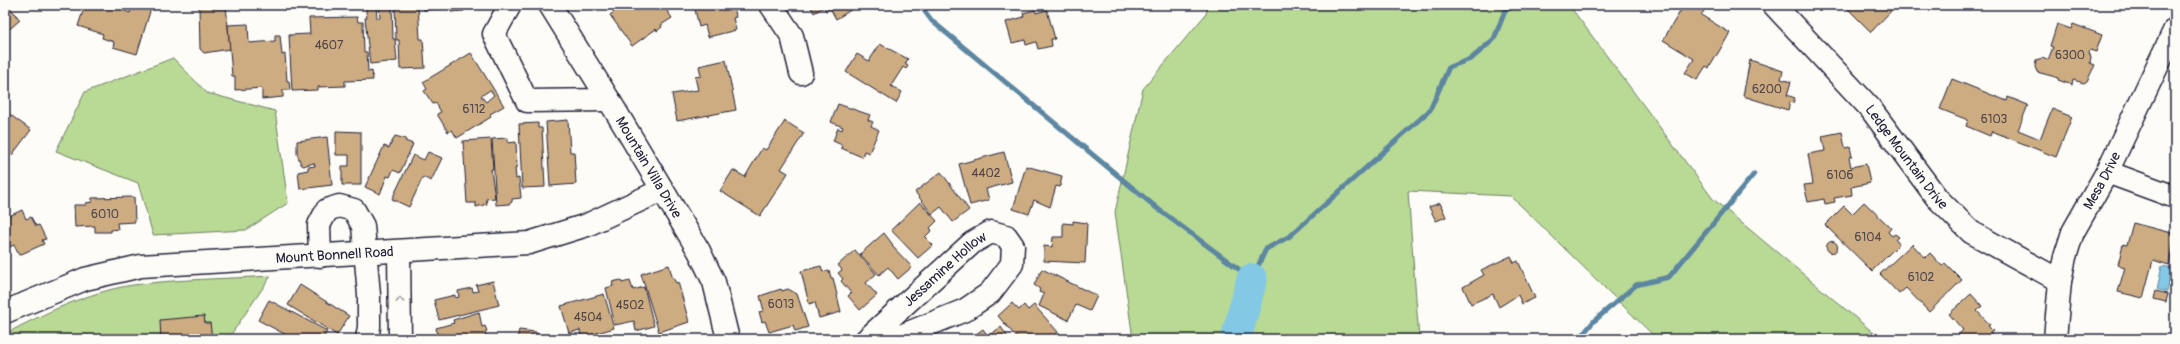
<svg xmlns="http://www.w3.org/2000/svg" width="2180" height="344" viewBox="0 0 2180 344" font-family="Pangolin,sans-serif">
	<rect width="100%" height="100%" fill="#fdfcf7"/>
	<filter id="ink" filterUnits="userSpaceOnUse"><feTurbulence type="fractalNoise" baseFrequency=".025" numOctaves="2"/><feDisplacementMap in="SourceGraphic" scale="8" xChannelSelector="R" yChannelSelector="G"/><feConvolveMatrix kernelMatrix="1 2 1 2 8 2 1 2 1" color-interpolation-filters="sRGB"/></filter>
	<g filter="url(#ink)">
		<!-- green -->
		<g fill="#b9da94" stroke="#6e7e68">
			<polygon points="1208,5 1436,5 1449,9 1461,5 1569,5 1713,199 1881,339 1657,339 1511,196 1408,191 1419,339 1133,339 1115,212 1143,89 1206,14"/>
			<polygon points="173,58 207,93 275,111 288,203 246,230 153,235 138,183 56,151 85,92"/>
			<path d="M271,276L228,339H5V334C45,313 88,292 133,285C178,279 225,279 271,276Z"/>
		</g>
		<!-- water -->
		<polygon fill="#83c9e5" stroke="#5c86a1" points="2162,266 2172,268 2167,292 2157,289"/>
		<g fill="none" stroke-linecap="round" stroke-linejoin="round">
			<!-- stream -->
			<g stroke="#5c86a1" stroke-width="5">
				<polyline points="920,5 932,21 1158,209 1252,279 1266,249 1290,236 1430,110 1449,67 1471,59 1494,39 1505,11 1516,5"/>
				<polyline points="1579,339 1594,321 1636,285 1669,277 1754,174"/>
			</g>
			<!-- river -->
			<polyline stroke="#83c9e5" stroke-width="31" points="1236,339 1252,279"/>
		</g>
		<!-- building -->
		<g fill="#ceac81" stroke="#22223b" fill-rule="evenodd">
			<polygon points="5,5 8,5 20,20 5,33"/>
			<polygon points="85,5 121,5 120,9 130,13 132,5 152,5 137,54 113,47 114,42 102,38 103,34 78,26"/>
			<polygon points="199,5 226,5 230,49 204,53 200,49"/>
			<polygon points="365,5 376,5 377,18 380,18 379,5 392,5 393,39 395,39 397,61 370,64 365,18 367,18"/>
			<polygon points="395,5 418,5 420,39 423,39 425,68 400,69 399,40 396,40"/>
			<polygon points="423,5 463,5 464,11 451,12 451,8 424,10"/>
			<polygon points="610,5 659,5 660,7 663,5 672,18 661,25 662,27 657,31 656,29 632,46 610,15 614,12"/>
			<polygon points="694,5 734,5 736,17 733,18 736,30 708,37 705,25 699,27"/>
			<polygon points="810,5 859,5 836,19 830,8 826,11 824,7 814,13"/>
			<polygon points="1684,5 1694,5 1704,11 1701,15 1730,33 1709,68 1706,66 1697,80 1685,73 1694,59 1663,40"/>
			<polygon points="1844,5 1885,5 1891,11 1871,32"/>
			<polygon points="1035,10 1036,13 1047,10 1055,39 1051,39 1052,46 1038,49 1036,42 1026,45 1025,40 1012,43 1006,22 1024,17 1023,13"/>
			<polygon points="357,17 358,22 363,22 364,52 367,52 368,72 372,71 373,80 345,81 345,86 318,87 318,90 292,91 289,35 310,34 309,18"/>
			<polygon points="248,24 249,43 275,41 275,35 280,35 282,55 285,54 287,81 289,81 290,90 283,90 283,97 262,99 262,88 235,90 235,76 232,76 228,25"/>
			<polygon points="2057,24 2071,29 2073,24 2102,35 2096,52 2090,50 2089,52 2091,58 2090,63 2095,65 2087,81 2084,83 2073,80 2072,85 2058,80 2059,78 2037,72 2035,67 2036,60 2042,58 2048,60 2053,47 2050,46"/>
			<polygon points="880,44 908,59 905,64 908,66 906,69 903,67 891,86 902,92 896,103 846,72 857,54 869,61"/>
			<path d="M471,53L504,106L490,114L491,117L457,138L452,130L448,132L437,114L441,112L436,103L433,104L424,91L427,89L423,82ZM490,90L494,95L486,102L481,96Z"/>
			<polygon points="726,60 736,110 677,121 672,94 698,90 695,77 701,76 699,66"/>
			<polygon points="1750,60 1783,71 1781,79 1791,82 1787,95 1795,98 1793,103 1790,102 1788,110 1743,96"/>
			<polygon points="1952,79 2007,101 2008,97 2028,105 2018,130 2040,139 2052,109 2072,117 2056,157 1992,131 1990,136 1966,126 1968,120 1940,109"/>
			<polygon points="838,104 870,115 868,120 873,122 871,126 879,130 869,153 864,151 862,157 841,148 842,145 833,141 838,128 842,130 843,127 831,122"/>
			<polygon points="5,111 31,130 12,155 5,149"/>
			<polygon points="568,120 570,152 574,152 576,184 550,186 546,122"/>
			<polygon points="785,121 804,133 781,169 788,173 760,216 720,191 733,170 745,177 762,148 766,150"/>
			<polygon points="538,123 538,128 542,128 545,187 522,188 519,124"/>
			<polygon points="336,131 361,132 361,185 342,185 342,166 349,166 349,155 336,155"/>
			<polygon points="1842,132 1845,148 1850,147 1852,156 1849,157 1851,167 1866,164 1870,183 1851,187 1852,195 1834,198 1835,202 1825,204 1824,199 1808,202 1804,185 1813,184 1808,154 1825,151 1822,136"/>
			<polygon points="395,136 406,139 405,141 413,144 400,173 393,170 390,177 387,176 380,194 365,187 384,146 389,148"/>
			<polygon points="327,137 332,185 300,189 298,172 308,170 308,167 315,166 314,163 303,166 301,164 297,154 297,141"/>
			<polygon points="508,138 508,143 516,142 517,167 515,167 516,179 519,178 521,198 512,199 512,202 509,204 496,205 492,139"/>
			<polygon points="491,139 493,169 491,169 495,198 486,199 487,204 476,207 476,203 467,203 463,141"/>
			<polygon points="428,152 442,158 431,181 423,177 409,207 392,199 413,155 424,160"/>
			<polygon points="1004,152 1012,182 986,189 989,200 970,205 959,164"/>
			<polygon points="1026,166 1062,176 1060,187 1056,186 1050,207 1034,200 1029,214 1013,209"/>
			<polygon points="941,172 969,210 953,222 941,207 932,214 915,192"/>
			<polygon points="134,197 135,222 117,223 118,229 111,230 111,232 95,232 95,226 75,227 74,205 86,205 86,203 92,202 92,198"/>
			<polygon points="920,202 937,221 930,228 932,230 925,237 933,245 918,258 891,230"/>
			<polygon points="1864,202 1891,228 1888,232 1892,236 1895,234 1899,237 1896,240 1899,244 1872,271 1825,225 1844,206 1852,214"/>
			<polygon points="1440,203 1446,217 1436,221 1429,207"/>
			<polygon points="22,210 26,219 31,217 36,226 39,225 46,239 42,240 44,244 19,255 14,245 5,249 5,218"/>
			<polygon points="1073,221 1087,223 1085,263 1044,261 1044,246 1052,247 1053,237 1063,237 1063,223 1073,224"/>
			<polygon points="2133,223 2175,234 2169,265 2153,260 2143,298 2118,292 2125,267 2118,265 2123,244 2127,245"/>
			<polygon points="884,233 893,245 892,246 912,267 898,279 888,267 879,275 860,254"/>
			<circle cx="1832" cy="247" r="5.5"/>
			<polygon points="1912,244 1925,258 1930,253 1942,266 1945,263 1962,280 1929,312 1906,288 1899,294 1880,274"/>
			<polygon points="855,250 876,274 866,283 877,295 860,310 848,296 851,293 841,281 843,279 838,273 842,270 838,265"/>
			<polygon points="1511,256 1514,263 1518,261 1535,298 1522,304 1518,295 1499,307 1493,294 1471,304 1463,287 1484,275 1481,270"/>
			<polygon points="669,265 672,276 676,283 678,282 689,322 659,332 641,274"/>
			<polygon points="821,266 823,272 829,270 831,278 833,278 841,312 819,318 815,302 809,304 801,271"/>
			<polygon points="1042,269 1097,296 1090,311 1076,305 1068,320 1039,306 1044,294 1039,292 1040,289 1034,285"/>
			<polygon points="621,280 622,283 630,281 633,290 644,287 654,326 636,331 634,321 615,325 606,288 613,286 612,282"/>
			<polygon points="493,281 499,305 439,320 434,300 455,295 455,298 459,297 458,291 472,288 473,292 478,291 476,285"/>
			<polygon points="300,285 349,316 337,335 288,305"/>
			<polygon points="781,289 782,291 788,289 797,294 808,327 795,331 793,325 769,332 765,321 762,322 759,312 764,311 760,296"/>
			<polygon points="2156,291 2168,294 2166,302 2154,299"/>
			<polygon points="604,294 614,328 587,336 581,336 580,330 569,333 561,306"/>
			<polygon points="1971,294 1982,306 1977,311 1990,325 1988,326 1993,331 1990,333 1996,339 1954,339 1963,330 1949,314"/>
			<polygon points="269,300 327,331 323,339 294,339 258,320"/>
			<polygon points="1012,303 1019,310 1024,305 1028,310 1034,305 1058,332 1050,339 1018,339 998,316"/>
			<polygon points="479,312 482,327 485,326 487,331 485,332 486,337 480,339 439,339 436,328 454,323 453,320"/>
			<polygon points="204,316 205,323 210,323 212,339 161,339 160,320"/>
			<polygon points="1001,327 1009,339 969,339 983,329 988,336"/>
			<polygon points="519,330 536,332 536,334 540,334 539,339 517,339"/>
		</g>
		<g fill="none" stroke-linecap="round" stroke-linejoin="round">
			<!-- minor casing -->
			<g stroke="#22223b" stroke-width="25">
				<g id="minor">
					<polyline points="510,5 494,34 527,101 609,100"/>
					<path id="s1" d="M550,5L609,100L699,251L714,282L728,339"/>
					<polyline points="771,5 792,36 801,73"/>
					<path id="s2" d="M1774,5L1870,108L1937,198L1971,232L2060,281"/>
					<polyline points="2107,172 2175,197"/>
					<polyline points="399,252 400,339"/>
					<polyline points="320,256 319,225 327,210 339,206 354,210 363,226 369,295 369,327 367,339"/>
					<path id="s3" d="M5,312L85,279L141,266L529,243L587,225L662,190"/>
					<path id="s4" d="M867,339L972,243L991,232L1006,236L1013,246L1012,264L990,293L965,310L893,339"/>
					<path id="s5" d="M2055,339L2060,281L2065,257L2073,232L2107,172L2175,29"/>
				</g>
			</g>
			<!-- minor -->
			<use href="#minor" stroke="#fdfcf7" stroke-width="22"/>
		</g>
		<!-- one-way arrows -->
		<defs><path id="oneway-chevron" d="M-2-3.5L2.5 0L-2 3.5" fill="none" stroke-width="1.6" stroke-linecap="round" stroke-linejoin="round"/></defs>
		<use stroke="#9a9aa2" href="#oneway-chevron" transform="translate(400 300) rotate(-91)"/>
	</g>
	<g text-anchor="middle" dominant-baseline="central" stroke-width="3" stroke-linejoin="round" paint-order="stroke">
		<!-- number labels -->
		<g font-size="12" fill="#4d444c">
			<text x="329" y="45">4607</text>
			<text x="2070" y="55">6300</text>
			<text x="1767" y="89">6200</text>
			<text x="474" y="109">6112</text>
			<text x="1994" y="119">6103</text>
			<text x="986" y="173">4402</text>
			<text x="1840" y="175">6106</text>
			<text x="105" y="214">6010</text>
			<text x="1868" y="237">6104</text>
			<text x="1921" y="277">6102</text>
			<text x="781" y="304">6013</text>
			<text x="630" y="305">4502</text>
			<text x="588" y="317">4504</text>
		</g>
		<!-- street labels -->
		<g font-size="14" fill="#22223b" stroke="#fdfcf7">
			<text stroke="none"><textPath href="#s2" startOffset="202">Ledge Mountain Drive</textPath></text>
			<text stroke="none"><textPath href="#s1" startOffset="190">Mountain Villa Drive</textPath></text>
			<text stroke="none"><textPath href="#s5" startOffset="168">Mesa Drive</textPath></text>
			<text stroke="none"><textPath href="#s3" startOffset="338">Mount Bonnell Road</textPath></text>
			<text stroke="none"><textPath href="#s4" startOffset="105">Jessamine Hollow</textPath></text>
		</g>
	</g>
	<!-- margin -->
	<rect width="2180" height="344" fill="none" stroke="#fdfcf7" stroke-width="20"/>
	<rect x="10" y="10" width="2160" height="324" fill="none" stroke="#22223b" stroke-width="1.5" filter="url(#ink)"/>
</svg>
